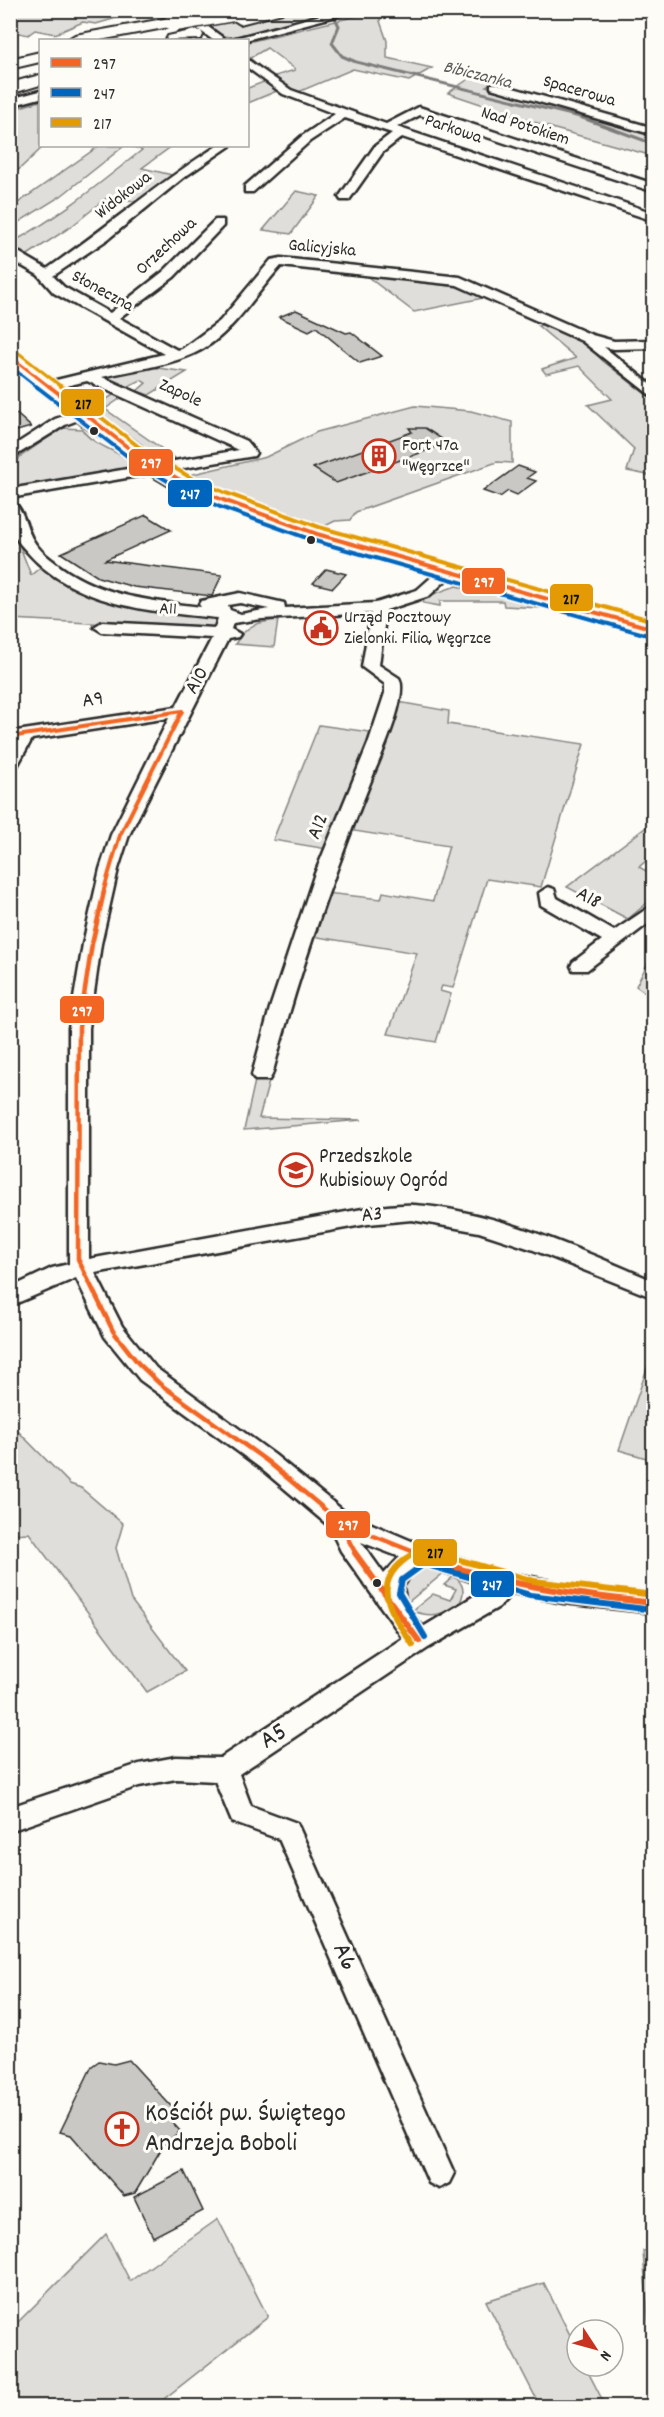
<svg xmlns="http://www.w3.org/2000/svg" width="664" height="2417" viewBox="0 0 664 2417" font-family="Dekko,sans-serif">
	<rect width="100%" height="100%" fill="#fdfcf7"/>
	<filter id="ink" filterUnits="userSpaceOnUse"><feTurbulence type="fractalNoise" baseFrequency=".0167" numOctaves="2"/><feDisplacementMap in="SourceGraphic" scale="12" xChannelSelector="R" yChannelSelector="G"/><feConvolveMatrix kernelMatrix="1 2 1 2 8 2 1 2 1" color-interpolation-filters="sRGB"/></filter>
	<g filter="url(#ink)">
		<!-- green -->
		<g fill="#dfdeda" stroke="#858482" stroke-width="1.5" fill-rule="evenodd">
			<polygon points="11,10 141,10 141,11 96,24 83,22 55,34 35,30 28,35 11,31"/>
			<path d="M382,10L380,21L387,41V58L432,68L409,81L353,69L296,93L248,61V42ZM267,48L295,69V70L272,77L250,58Z"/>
			<polygon points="184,11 327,11 319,13 317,17 231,37 223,36"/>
			<polygon points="473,76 493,82 486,86 653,134 653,156 555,129 448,93"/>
			<polygon points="266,81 279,90 248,103 248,88"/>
			<polygon points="40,101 40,146 44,146 11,177 11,110"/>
			<polygon points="99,146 124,146 61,196 11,227 11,208"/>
			<path d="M131,146H172L142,168L176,176L142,203L109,196L72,226L20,260L11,255V243C59,217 99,184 142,150Z"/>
			<polygon points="296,191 319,196 291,234 263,230"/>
			<polygon points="360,271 460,282 493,296 414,312"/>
			<polygon points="546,323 583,341 603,361 653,400 653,476 627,471 634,449 588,405 612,399 579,366 546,374 542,369 576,358 538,326"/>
			<polygon points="150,367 187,372 149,395 137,391 146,383 141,380 127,387 104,378"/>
			<polygon points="116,393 124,396 105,409 175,458 163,460 93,408"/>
			<polygon points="415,406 471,411 512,422 512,463 497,462 356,512 350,520 335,521 323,527 226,493 189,475 266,457 317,432"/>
			<path d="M62,428L82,429C94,449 124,449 134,469L16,488L12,470L20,457Z"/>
			<polygon points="10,521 31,575 42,566 62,579 215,618 215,626 207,629 11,619"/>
			<polygon points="456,586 588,615 653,637 653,639 559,609 504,606 503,601 440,601 440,606 423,603 425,597"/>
			<path d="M278,620L274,647L235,644C247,625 256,622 278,620Z"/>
			<polygon points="398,702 449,711 448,724 584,744 541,887 487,879 453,988 442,986 440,991 451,994 436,1042 388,1034 417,953 311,936 326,893 381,899 383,892 433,901 449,846 348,830"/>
			<polygon points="319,725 377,733 327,849 273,840"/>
			<polygon points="653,822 653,855 639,867 653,875 653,898 628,919 567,887"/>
			<polygon points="653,953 654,998 653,998 636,986"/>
			<polygon points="256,1076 270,1078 259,1118 362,1120 244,1130"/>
			<polygon points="653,1351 653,1460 619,1450"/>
			<polygon points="10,1423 70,1484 81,1488 123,1524 116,1548 131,1600 185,1671 147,1692 29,1533 11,1534"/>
			<polygon points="434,1567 446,1571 407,1603 404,1600 402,1580 419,1568"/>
			<path d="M454,1576C463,1583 466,1591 460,1602C445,1615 432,1618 412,1611L433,1594L450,1600L456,1589L444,1585Z"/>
			<polygon points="218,2219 268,2317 155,2406 11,2406 11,2329 106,2234 130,2281"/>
			<polygon points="653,2249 654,2249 653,2388 643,2251"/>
			<polygon points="544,2283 577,2349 577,2366 585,2366 605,2405 653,2399 653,2406 540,2406 486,2301"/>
		</g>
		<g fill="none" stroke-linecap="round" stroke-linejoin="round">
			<!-- stream -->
			<polyline stroke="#7e7d7b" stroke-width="3" points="331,10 339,26 332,43 342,56 356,62 580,117 654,144"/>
		</g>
		<!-- building -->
		<g fill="#c9c8c4" stroke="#2b2b2b" stroke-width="1.5">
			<polygon points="296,310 346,333 351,332 382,356 360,363 316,327 309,331 279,317"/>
			<polygon points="10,408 31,427 10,433"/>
			<polygon points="409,428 425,428 448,443 336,483 313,468 412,432"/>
			<polygon points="518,466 535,472 527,478 536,481 517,495 508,491 500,497 483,491"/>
			<polygon points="146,515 171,530 105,560 222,575 212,596 134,587 98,577 61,553"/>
			<polygon points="326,569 346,574 333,588 313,583"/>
			<polygon points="129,2060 179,2115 172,2122 180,2131 163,2146 135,2193 124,2196 71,2135 60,2132 92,2066 99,2061 114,2064"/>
			<polygon points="184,2171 203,2211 153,2237 134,2197"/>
		</g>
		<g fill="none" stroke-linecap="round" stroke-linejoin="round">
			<!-- minor casing -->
			<g stroke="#2b2b2b" stroke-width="5">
				<g id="minor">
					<polygon points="172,10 185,10 226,40 213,40"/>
					<polygon points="339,10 359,10 246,40 229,40"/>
					<polygon points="248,60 291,90 386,124 419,107 654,184 654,192 420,115 397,127 654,213 654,221 402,137 383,152 349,200 341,200 339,197 375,146 392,133 345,118 310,141 253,192 245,192 245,186 302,136 335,114 283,94 248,68"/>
					<polygon points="491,84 499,84 654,128 654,135 491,88"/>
					<polygon points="40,91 40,98 10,106 10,99"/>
					<path d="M217,146H230L183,178L108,239L53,276L64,287L110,313L164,271L215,220H223V226L174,277L119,318L177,350L182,349L220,321L271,260L281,258L460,277L592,335L614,341L654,340V348L614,349L604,347L654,387V398L582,341L457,285L281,266C253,296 232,337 193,354C166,366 131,370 102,377L246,441L256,453L254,456L10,498V489L239,450L87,381L49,390L44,389V383L164,354L54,293L38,275L10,259V253H20L47,269C105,229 158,183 217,146Z"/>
					<polygon points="81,410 88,414 86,417 65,425 10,459 10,448 55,419"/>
					<path d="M10,501C23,504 26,529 33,540C37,547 45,555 52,560C93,595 149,601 201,607L199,604L201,601L240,593L284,603L285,608L376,603L417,590L443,567H455L457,570L429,596L386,610L379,665L399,678C409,694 381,756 374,773C334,872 299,972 272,1075L269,1080H255L252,1075L270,1008L314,876L368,744L385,693V684L362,667L371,613L262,619L233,623L231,629L240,634L238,637L228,639L129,835L118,869L101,944L89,1028V1259L368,1208C383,1207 398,1204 414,1205C494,1210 580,1250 654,1281V1298L531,1249L479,1232L412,1220L368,1224L95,1273L122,1326L156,1368L275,1455L346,1513L428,1548L506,1572L563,1583L654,1593V1613L563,1603L512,1593L499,1607L428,1648L239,1774L251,1806L297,1823L454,2173L449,2183L439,2188L429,2183L279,1839L232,1822L215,1781L176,1779L139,1786L10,1831V1807L139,1764L176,1757L220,1758L403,1638L341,1551L329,1526L259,1467L140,1380L105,1337L76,1278L10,1306V1288L52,1268L69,1264V1028L83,944L100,869L111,835L169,718L32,739L16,768L10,769V747L13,742H10V732L176,707L212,638L102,632L94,627L102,622L215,628L218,618C153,612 77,606 30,555C22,546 12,536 10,524C9,516 10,508 10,501ZM240,603L269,609L241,614L230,610L228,605ZM361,1542L400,1557L384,1574ZM425,1566L489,1587L423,1627L406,1604L403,1587L410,1576Z"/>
					<polygon points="548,887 554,889 557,898 614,931 654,904 654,919 587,970 573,970 571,966 573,962 602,940 541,905 539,893"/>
				</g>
			</g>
			<!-- major casing -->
			<g stroke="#2b2b2b" stroke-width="5">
				<g id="major">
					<polygon points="10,351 16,352 97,417 152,456 154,460 152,464 138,464 83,425 10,365"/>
					<polygon points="175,472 308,525 633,615 654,622 654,635 294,533 216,504 168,482 165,478"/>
				</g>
			</g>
			<!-- highway casing -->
			<g stroke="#2b2b2b" stroke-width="4">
				<g id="highway">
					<polygon points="254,10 284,10 282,13 240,24 232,19 234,16"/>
					<polygon points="174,17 180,19 182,22 180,25 100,40 67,40 75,35"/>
					<polygon points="195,30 201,31 203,35 201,39 166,40 168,36"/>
					<polygon points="40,52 40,62 10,69 10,59"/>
					<polygon points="40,75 40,85 10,94 10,83"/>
				</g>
			</g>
			<!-- minor -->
			<use href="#minor" fill="#fdfcf7" fill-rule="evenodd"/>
			<!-- major -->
			<use href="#major" fill="#fdfcf7" fill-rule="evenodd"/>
			<!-- highway -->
			<use href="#highway" fill="#fdfcf7" fill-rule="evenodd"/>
			<!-- major-bridge casing -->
			<g stroke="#2b2b2b" stroke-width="24" stroke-linecap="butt">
				<polyline id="major-bridge" points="145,460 175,478"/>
			</g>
			<!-- highway-bridge casing -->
			<g stroke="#2b2b2b" stroke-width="22" stroke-linecap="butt">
				<polyline id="highway-bridge" points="174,22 231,12"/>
			</g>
			<!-- major-bridge -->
			<use href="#major-bridge" stroke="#fdfcf7" stroke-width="20"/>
			<!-- highway-bridge -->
			<use href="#highway-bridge" stroke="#fdfcf7" stroke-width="19"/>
			<!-- bus-1-far3 casing -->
			<g stroke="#fdfcf7" stroke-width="6">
				<polyline id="bus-1-far3" points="10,356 51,388"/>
			</g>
			<!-- bus-1-far2 casing -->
			<g stroke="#fdfcf7" stroke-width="8">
				<g id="bus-1-far2">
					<polyline points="49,386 135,453 190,486 223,500 317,534 654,629"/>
					<polyline points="10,737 182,711"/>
					<polyline points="103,893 120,835 182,711"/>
				</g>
			</g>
			<!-- bus-1-far1 casing -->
			<g stroke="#fdfcf7" stroke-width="9">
				<g id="bus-1-far1">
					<polyline points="104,892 92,944 79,1028 78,1259 113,1331 138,1363 160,1384 267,1461 329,1513 354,1528 419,1554"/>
					<polyline points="332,1515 338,1520 356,1554"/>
				</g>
			</g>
			<!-- bus-1 casing -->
			<g stroke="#fdfcf7" stroke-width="10">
				<g id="bus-1">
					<polyline points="355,1553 419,1641"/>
					<path d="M415,1553C492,1584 572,1594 654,1603"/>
				</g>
			</g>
			<!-- bus-2-far2 casing -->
			<g stroke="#fdfcf7" stroke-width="6">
				<polyline id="bus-2-far2" points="10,366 38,388"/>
			</g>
			<!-- bus-2-far1 casing -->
			<g stroke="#fdfcf7" stroke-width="8">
				<polyline id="bus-2-far1" points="36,386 131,459 186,492 220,507 315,541 651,636"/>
			</g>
			<!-- bus-2 casing -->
			<g stroke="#fdfcf7" stroke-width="10">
				<polyline id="bus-2" points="425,1637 399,1593 402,1580 424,1564 530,1595 653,1610"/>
			</g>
			<!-- bus-3-far3 casing -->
			<g stroke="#fdfcf7" stroke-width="6">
				<polyline id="bus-3-far3" points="15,350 63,388"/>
			</g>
			<!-- bus-3-far2 casing -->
			<g stroke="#fdfcf7" stroke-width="8">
				<polyline id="bus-3-far2" points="61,386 139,447 193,479 226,493 319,527 654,621"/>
			</g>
			<!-- bus-3-far1 casing -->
			<g stroke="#fdfcf7" stroke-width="9">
				<polyline id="bus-3-far1" points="413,1554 422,1549 440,1554"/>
			</g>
			<!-- bus-3 casing -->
			<g stroke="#fdfcf7" stroke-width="10">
				<g id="bus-3">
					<polyline points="435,1553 534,1581 654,1595"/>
					<path d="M413,1645C388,1609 368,1580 415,1553"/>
				</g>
			</g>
			<!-- bus-1-far3 -->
			<use href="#bus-1-far3" stroke="#f26522" stroke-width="3"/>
			<!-- bus-1-far2 -->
			<use href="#bus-1-far2" stroke="#f26522" stroke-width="4"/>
			<!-- bus-1-far1 -->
			<use href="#bus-1-far1" stroke="#f26522" stroke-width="4.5"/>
			<!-- bus-1 -->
			<use href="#bus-1" stroke="#f26522" stroke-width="6"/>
			<!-- bus-2-far2 -->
			<use href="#bus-2-far2" stroke="#0065bd" stroke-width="3"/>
			<!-- bus-2-far1 -->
			<use href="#bus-2-far1" stroke="#0065bd" stroke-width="4"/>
			<!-- bus-2 -->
			<use href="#bus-2" stroke="#0065bd" stroke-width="6"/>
			<!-- bus-3-far3 -->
			<use href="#bus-3-far3" stroke="#e39a04" stroke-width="3"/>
			<!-- bus-3-far2 -->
			<use href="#bus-3-far2" stroke="#e39a04" stroke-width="4"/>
			<!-- bus-3-far1 -->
			<use href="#bus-3-far1" stroke="#e39a04" stroke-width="4.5"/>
			<!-- bus-3 -->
			<use href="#bus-3" stroke="#e39a04" stroke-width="6"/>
		</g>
	</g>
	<!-- icons -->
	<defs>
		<g id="building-ring" transform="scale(1.725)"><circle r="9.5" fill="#fdfcf7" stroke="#c8321e" stroke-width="1.5"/><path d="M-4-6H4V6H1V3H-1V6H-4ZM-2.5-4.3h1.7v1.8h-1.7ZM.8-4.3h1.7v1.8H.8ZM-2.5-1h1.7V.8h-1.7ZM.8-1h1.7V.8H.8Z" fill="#c8321e"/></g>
		<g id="civic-ring" transform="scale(1.725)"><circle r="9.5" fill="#fdfcf7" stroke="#c8321e" stroke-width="1.5"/><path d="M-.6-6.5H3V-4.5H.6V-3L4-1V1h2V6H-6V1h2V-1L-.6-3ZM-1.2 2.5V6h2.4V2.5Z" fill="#c8321e"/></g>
		<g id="school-ring" transform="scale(1.725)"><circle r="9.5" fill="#fdfcf7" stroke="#c8321e" stroke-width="1.5"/><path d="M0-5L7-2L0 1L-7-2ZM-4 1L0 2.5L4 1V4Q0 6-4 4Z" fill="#c8321e"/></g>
		<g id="church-ring" transform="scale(1.725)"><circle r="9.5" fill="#fdfcf7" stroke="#c8321e" stroke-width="1.5"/><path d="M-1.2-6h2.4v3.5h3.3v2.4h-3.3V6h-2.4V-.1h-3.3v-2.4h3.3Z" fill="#c8321e"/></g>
	</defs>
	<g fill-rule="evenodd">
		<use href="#building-ring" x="379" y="456"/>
		<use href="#civic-ring" x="321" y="628"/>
		<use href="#school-ring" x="296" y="1170"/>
		<use href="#church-ring" x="122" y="2129"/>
	</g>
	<!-- markers -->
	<g fill="#2b2b2b" stroke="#fdfcf7" stroke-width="2">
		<circle cx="94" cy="431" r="5"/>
		<circle cx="311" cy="540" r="5"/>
		<circle cx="377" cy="1583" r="5"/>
	</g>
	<g text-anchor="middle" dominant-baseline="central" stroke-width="6" stroke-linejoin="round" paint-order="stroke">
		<!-- far-water labels -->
		<g font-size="18" font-style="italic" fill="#5b5b5a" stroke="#fdfcf7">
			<text transform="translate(477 76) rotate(14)">Bibiczanka</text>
		</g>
		<!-- far-street labels -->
		<g font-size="18" fill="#2b2b2b" stroke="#fdfcf7">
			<text transform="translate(579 92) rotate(16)">Spacerowa</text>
			<text transform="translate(525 127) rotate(18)">Nad Potokiem</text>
			<text transform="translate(453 130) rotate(19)">Parkowa</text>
			<text transform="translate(124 196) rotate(-38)">Widokowa</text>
			<text transform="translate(167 247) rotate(-43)">Orzechowa</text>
			<text transform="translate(322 249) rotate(5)">Galicyjska</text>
			<text transform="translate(102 292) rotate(29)">Słoneczna</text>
			<text transform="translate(180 394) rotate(25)">Zapole</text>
			<text transform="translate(168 610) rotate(2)">A11</text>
		</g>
		<!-- far-poi labels -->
		<g font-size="18" fill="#2b2b2b" stroke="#fdfcf7" text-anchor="start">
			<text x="402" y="446">Fort 47a<tspan x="402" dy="21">"Węgrzce"</tspan></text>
			<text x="344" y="618">Urząd Pocztowy<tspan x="344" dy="21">Zielonki. Filia, Węgrzce</tspan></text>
		</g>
		<!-- street labels -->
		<g font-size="21" fill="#2b2b2b" stroke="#fdfcf7">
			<text transform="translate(198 681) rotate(-61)">A10</text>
			<text transform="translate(93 701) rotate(-8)">A9</text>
			<text transform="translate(319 827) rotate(-68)">A12</text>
			<text transform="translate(588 899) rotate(29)">A18</text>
			<text transform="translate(372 1216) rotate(-6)">A3</text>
		</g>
		<!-- poi labels -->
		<g font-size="21" fill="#2b2b2b" stroke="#fdfcf7" text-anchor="start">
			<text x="319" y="1158">Przedszkole<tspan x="319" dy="24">Kubisiowy Ogród</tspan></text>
		</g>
		<!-- near-street labels -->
		<g font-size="26" fill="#2b2b2b" stroke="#fdfcf7">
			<text transform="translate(274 1737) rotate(-33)">A5</text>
			<text transform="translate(344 1957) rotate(66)">A6</text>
		</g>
		<!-- near-poi labels -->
		<g font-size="26" fill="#2b2b2b" stroke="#fdfcf7" text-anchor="start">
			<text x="145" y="2114">Kościół pw. Świętego<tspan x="145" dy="30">Andrzeja Boboli</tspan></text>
		</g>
	</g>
	<g stroke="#fdfcf7" stroke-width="2">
		<rect x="60" y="388" width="45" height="29" rx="6" fill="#e39a04"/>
		<rect x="128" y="448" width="46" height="29" rx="6" fill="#f26522"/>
		<rect x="167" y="479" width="46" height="29" rx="6" fill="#0065bd"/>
		<rect x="461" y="567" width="45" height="28" rx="6" fill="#f26522"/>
		<rect x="549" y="583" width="45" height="29" rx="6" fill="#e39a04"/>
		<rect x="59" y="995" width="46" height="29" rx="6" fill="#f26522"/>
		<rect x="325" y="1510" width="46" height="29" rx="6" fill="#f26522"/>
		<rect x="412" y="1538" width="46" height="29" rx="6" fill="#e39a04"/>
		<rect x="470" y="1570" width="45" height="28" rx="6" fill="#0065bd"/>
	</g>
	<g font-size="16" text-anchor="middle" font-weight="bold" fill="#fff">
		<text x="151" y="468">297</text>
		<text x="190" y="499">247</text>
		<text x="484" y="587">297</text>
		<text x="82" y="1016">297</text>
		<text x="348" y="1530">297</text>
		<text x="492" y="1590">247</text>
	</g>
	<g font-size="16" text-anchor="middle" font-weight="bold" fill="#111">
		<text x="83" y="409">217</text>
		<text x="571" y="604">217</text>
		<text x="435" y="1558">217</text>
	</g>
	<!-- margin -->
	<rect width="664" height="2417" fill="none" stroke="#fdfcf7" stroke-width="36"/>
	<rect x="18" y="18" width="628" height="2381" fill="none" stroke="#2b2b2b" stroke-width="2" filter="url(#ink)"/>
	<!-- legend -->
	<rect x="39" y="39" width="210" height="108" fill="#fdfcf7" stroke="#a9a8a5" stroke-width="1.5"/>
	<rect x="51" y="58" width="30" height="9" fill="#f26522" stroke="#a9a8a5" stroke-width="1.5"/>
	<text x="93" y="69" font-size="18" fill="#2b2b2b">297</text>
	<rect x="51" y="88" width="30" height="9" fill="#0065bd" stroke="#a9a8a5" stroke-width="1.5"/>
	<text x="93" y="99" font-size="18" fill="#2b2b2b">247</text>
	<rect x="51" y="118" width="30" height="9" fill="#e39a04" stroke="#a9a8a5" stroke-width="1.5"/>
	<text x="93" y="129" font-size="18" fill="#2b2b2b">217</text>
	<!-- north arrow -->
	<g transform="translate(595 2348) rotate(126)"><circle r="28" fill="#fdfcf7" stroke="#a9a8a5" stroke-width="1.5"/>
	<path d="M0-4.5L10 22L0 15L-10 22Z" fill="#c8321e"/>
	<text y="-9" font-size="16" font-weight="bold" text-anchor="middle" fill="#2b2b2b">N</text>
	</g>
</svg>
